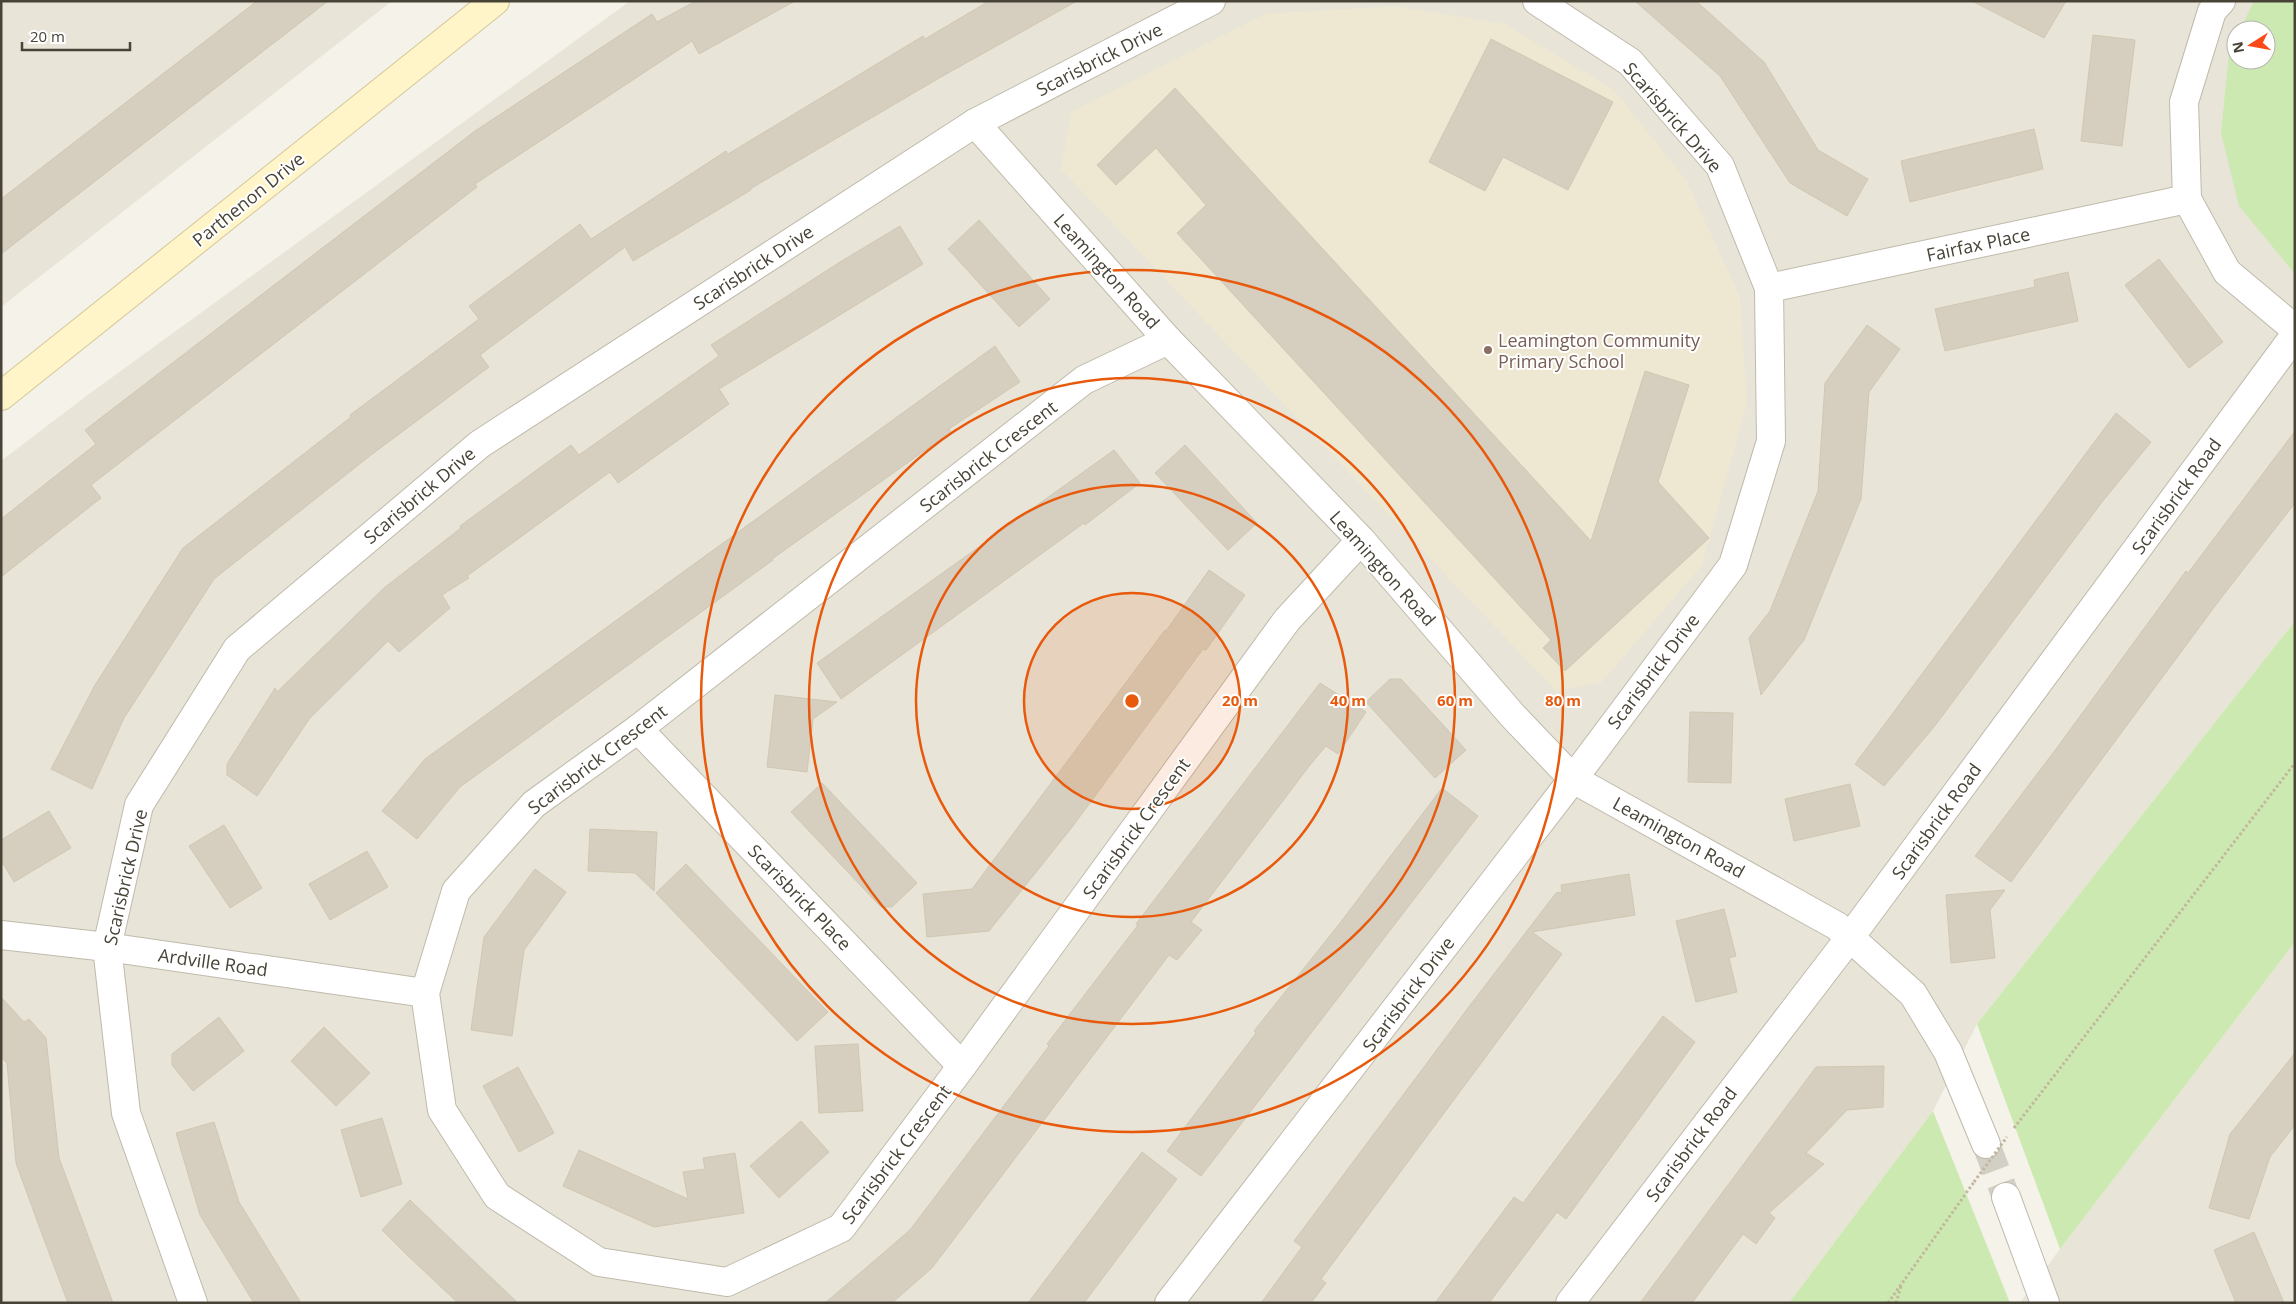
<svg xmlns="http://www.w3.org/2000/svg" width="2296" height="1304" viewBox="0 0 2296 1304" font-family="'Open Sans',sans-serif">
	<rect width="100%" height="100%" fill="#f4f2e9"/>
	<!-- residential -->
	<g fill="#e8e4d7" fill-rule="evenodd">
		<polygon points="1,1 392,1 1,307"/>
		<path d="M630,1H2295V621L1977,1024L1933,1111L1789,1303H1V461L85,397ZM2236,30H2266V60H2236Z"/>
		<polygon points="2295,942 2295,1303 2020,1303 2060,1249"/>
	</g>
	<!-- education -->
	<polygon fill="#eee8d3" points="1394,6 1505,24 1614,90 1686,180 1740,297 1747,403 1702,565 1602,682 1556,691 1061,169 1071,112 1265,14"/>
	<!-- green -->
	<g fill="#cce9b1">
		<polygon points="2254,1 2295,1 2295,274 2239,206 2221,133 2229,53 2236,39 2236,60 2266,60 2266,30 2240,30"/>
		<polygon points="2295,621 2295,942 2060,1249 1977,1024"/>
		<polygon points="1933,1111 2010,1303 1789,1303"/>
	</g>
	<!-- building -->
	<g fill="#d6cebe" stroke="#d1c7b1">
		<polygon points="257,1 328,1 1,254 1,199"/>
		<polygon points="696,1 795,1 699,54 692,41 475,184 477,187 91,485 101,498 1,577 1,519 96,444 85,430 475,131 652,14 657,22"/>
		<polygon points="989,1 1077,1 941,77 750,189 751,190 633,261 625,247 480,355 489,367 371,455 214,579 124,718 92,789 51,769 95,685 183,548 351,417 350,415 479,319 469,306 580,224 591,239 726,151 728,154 923,36 925,39"/>
		<polygon points="1635,1 1696,1 1764,62 1818,150 1868,179 1847,216 1790,183 1720,76"/>
		<polygon points="1972,1 2066,1 2044,38"/>
		<polygon points="2093,35 2135,40 2122,146 2081,141"/>
		<polygon points="1491,39 1613,102 1568,190 1503,157 1485,191 1429,162"/>
		<polygon points="1175,88 1591,541 1645,371 1689,385 1658,482 1709,538 1565,671 1543,648 1551,640 1177,233 1206,205 1156,148 1116,185 1097,165"/>
		<polygon points="2034,129 2043,169 1910,202 1901,161"/>
		<polygon points="979,220 1050,299 1019,327 948,249"/>
		<polygon points="900,226 923,264 719,389 729,404 618,483 610,472 467,576 469,578 442,595 450,608 399,652 388,641 310,718 257,796 227,775 227,764 275,688 277,692 384,588 461,528 460,526 571,445 579,455 719,356 711,345 840,262"/>
		<polygon points="2159,259 2223,342 2189,368 2125,285"/>
		<polygon points="2068,272 2078,321 1945,351 1935,309 2035,287 2034,280"/>
		<polygon points="1867,325 1900,349 1869,392 1861,499 1804,640 1761,695 1749,638 1770,611 1818,491 1825,383"/>
		<polygon points="995,346 1020,382 949,429 951,432 772,559 773,560 460,787 417,839 382,811 425,759"/>
		<polygon points="2116,413 2151,442 2102,502 1934,727 1884,786 1855,764"/>
		<polygon points="2295,431 2295,503 2221,598 2011,882 1975,856 2059,745 2186,571 2188,573"/>
		<polygon points="1185,445 1257,523 1228,550 1155,473"/>
		<polygon points="1114,450 1140,483 1085,525 1084,523 841,699 817,663"/>
		<polygon points="1209,570 1245,595 1206,650 1203,649 1073,826 989,931 927,937 923,894 972,889 1165,630 1166,631"/>
		<polygon points="1390,679 1401,679 1466,750 1435,778 1366,702"/>
		<polygon points="1320,683 1366,712 1338,754 1326,746 1310,765 1191,922 1202,930 1177,960 1169,955 932,1268 892,1303 825,1303 910,1230 1049,1046 1047,1044 1138,925 1136,924"/>
		<polygon points="775,695 837,702 813,719 807,772 767,767"/>
		<polygon points="1690,712 1733,713 1731,783 1688,782"/>
		<polygon points="822,783 917,883 892,907 881,907 791,812"/>
		<polygon points="1850,784 1860,826 1794,841 1785,799"/>
		<polygon points="1442,788 1478,816 1201,1176 1167,1151 1256,1033 1254,1031 1340,923"/>
		<polygon points="49,811 71,848 14,882 1,860 1,840"/>
		<polygon points="224,825 262,888 230,908 189,846"/>
		<polygon points="590,829 657,832 654,891 635,873 588,871"/>
		<polygon points="367,851 388,887 330,920 309,884"/>
		<polygon points="686,864 828,1012 797,1041 656,893"/>
		<polygon points="535,869 566,892 524,950 512,1036 471,1030 484,937"/>
		<polygon points="1629,874 1635,915 1532,932 1562,954 1321,1279 1326,1283 1311,1303 1261,1303 1302,1247 1294,1241 1471,1004 1556,893 1562,892 1561,885"/>
		<polygon points="2005,890 1990,910 1995,958 1951,963 1946,895"/>
		<polygon points="1724,909 1736,956 1729,958 1737,992 1696,1002 1676,921"/>
		<polygon points="1,997 24,1022 29,1019 46,1038 59,1158 113,1303 68,1303 45,1242 16,1163 7,1063 1,1057"/>
		<polygon points="1663,1016 1695,1042 1566,1219 1557,1212 1489,1303 1435,1303 1514,1197 1523,1203"/>
		<polygon points="219,1017 244,1051 193,1091 172,1065 172,1054"/>
		<polygon points="324,1027 370,1073 336,1106 291,1061"/>
		<polygon points="858,1044 863,1111 819,1113 815,1046"/>
		<polygon points="2295,1053 2295,1125 2270,1157 2249,1219 2209,1208 2230,1134"/>
		<polygon points="1884,1066 1883,1107 1847,1110 1806,1153 1824,1164 1769,1213 1775,1218 1756,1244 1743,1234 1692,1303 1640,1303 1816,1067"/>
		<polygon points="518,1067 554,1133 519,1152 483,1086"/>
		<polygon points="382,1118 402,1184 361,1197 341,1130"/>
		<polygon points="801,1121 829,1152 779,1198 750,1166"/>
		<polygon points="214,1122 239,1202 301,1303 254,1303 200,1215 176,1133"/>
		<polygon points="579,1150 688,1199 683,1172 705,1169 703,1158 735,1153 744,1213 654,1227 563,1186"/>
		<polygon points="1142,1152 1177,1179 1084,1303 1028,1303"/>
		<polygon points="410,1200 459,1247 518,1303 458,1303 406,1254 382,1230"/>
		<polygon points="2254,1232 2284,1303 2236,1303 2214,1250"/>
	</g>
	<g fill="none" stroke-linecap="round" stroke-linejoin="round">
		<!-- street-tunnel -->
		<polyline stroke="#d2cfc5" stroke-width="28" stroke-dasharray="28 14" stroke-linecap="butt" points="1986,1144 2006,1197"/>
		<!-- street casing -->
		<g stroke="#c0baab" stroke-width="30">
			<g id="street">
				<polyline points="2221,1 2212,11 2184,102 2187,199 2227,272 2295,329"/>
				<polyline points="975,123 1168,340 1361,540 1512,715 1573,779 1837,926 1913,994 1948,1052 1986,1144"/>
				<polyline points="1769,288 2187,199"/>
				<polyline points="1168,340 1084,380 638,729 534,804 456,891 425,993 442,1110 497,1196 599,1262 727,1282 841,1228 962,1066 1287,620 1361,540"/>
				<polyline points="638,729 962,1066"/>
				<polyline points="1,935 107,947 425,993"/>
				<polyline points="2006,1197 2045,1303"/>
				<polyline points="193,1303 126,1113 107,947 139,805 237,649 480,444 975,123 1211,1"/>
				<polyline points="1169,1303 1573,779 1733,565 1771,441 1769,288 1720,166 1630,62 1537,1"/>
				<polyline points="1570,1303 1851,936 2295,335"/>
			</g>
		</g>
		<!-- secondary casing -->
		<g stroke="#d5c899" stroke-width="30">
			<polyline id="secondary" points="1,396 495,1"/>
		</g>
		<!-- path -->
		<g stroke="#c2b79c" stroke-width="3" stroke-dasharray="2.5 2.5" stroke-linecap="butt">
			<polyline points="2014,1128 2295,763"/>
			<polyline points="1888,1303 1974,1182"/>
			<polyline points="1896,1303 1901,1286"/>
		</g>
		<!-- street -->
		<use href="#street" stroke="#fff" stroke-width="28"/>
		<!-- secondary -->
		<use href="#secondary" stroke="#fff5c8" stroke-width="28"/>
		<!-- path-bridge -->
		<polyline stroke="#c2b79c" stroke-width="3" stroke-dasharray="2.5 2.5" stroke-linecap="butt" points="1974,1182 2007,1137"/>
	</g>
	<!-- distance rings -->
	<circle cx="1132" cy="701" r="108" fill="#e8590c" fill-opacity=".12"/>
	<g fill="none" stroke="#e8590c" stroke-width="2.5">
		<circle cx="1132" cy="701" r="108"/>
		<circle cx="1132" cy="701" r="216"/>
		<circle cx="1132" cy="701" r="323"/>
		<circle cx="1132" cy="701" r="431"/>
	</g>
	<!-- markers -->
	<circle fill="#8d6e63" stroke="#fff" stroke-width="2" cx="1488" cy="350" r="5"/>
	<g text-anchor="middle" dominant-baseline="central" stroke-width="4" stroke-linejoin="round" paint-order="stroke">
		<!-- street labels -->
		<g font-size="18" fill="#484337" stroke="#fff">
			<text transform="translate(1099 59) rotate(-27)">Scarisbrick Drive</text>
			<text transform="translate(1673 117) rotate(49)">Scarisbrick Drive</text>
			<text transform="translate(248 199) rotate(-39)">Parthenon Drive</text>
			<text transform="translate(1978 244) rotate(-12)">Fairfax Place</text>
			<text transform="translate(753 267) rotate(-33)">Scarisbrick Drive</text>
			<text transform="translate(1107 271) rotate(48)">Leamington Road</text>
			<text transform="translate(988 456) rotate(-38)">Scarisbrick Crescent</text>
			<text transform="translate(419 495) rotate(-40)">Scarisbrick Drive</text>
			<text transform="translate(2176 496) rotate(-54)">Scarisbrick Road</text>
			<text transform="translate(1383 568) rotate(48)">Leamington Road</text>
			<text transform="translate(1653 671) rotate(-53)">Scarisbrick Drive</text>
			<text transform="translate(597 759) rotate(-37)">Scarisbrick Crescent</text>
			<text transform="translate(1936 821) rotate(-54)">Scarisbrick Road</text>
			<text transform="translate(1136 828) rotate(-54)">Scarisbrick Crescent</text>
			<text transform="translate(1679 837) rotate(29)">Leamington Road</text>
			<text transform="translate(125 877) rotate(-77)">Scarisbrick Drive</text>
			<text transform="translate(800 897) rotate(46)">Scarisbrick Place</text>
			<text transform="translate(213 962) rotate(8)">Ardville Road</text>
			<text transform="translate(1408 994) rotate(-53)">Scarisbrick Drive</text>
			<text transform="translate(1691 1144) rotate(-53)">Scarisbrick Road</text>
			<text transform="translate(896 1154) rotate(-53)">Scarisbrick Crescent</text>
		</g>
		<!-- education labels -->
		<g font-size="18" fill="#785e54" stroke="#fff" text-anchor="start">
			<text x="1498" y="340">Leamington Community<tspan x="1498" dy="21">Primary School</tspan></text>
		</g>
	</g>
	<circle cx="1132" cy="701" r="8" fill="#e8590c" stroke="#fff" stroke-width="2.5"/>
	<g font-size="15" text-anchor="middle" font-weight="bold" fill="#e8590c" stroke="#fff" stroke-width="4" stroke-linejoin="round" paint-order="stroke">
		<text x="1240" y="706">20 m</text>
		<text x="1348" y="706">40 m</text>
		<text x="1455" y="706">60 m</text>
		<text x="1563" y="706">80 m</text>
	</g>
	<!-- border -->
	<rect width="2296" height="1304" fill="none" stroke="#484337" stroke-width="5"/>
	<!-- north arrow -->
	<g transform="translate(2251 45) rotate(259)"><circle r="24" fill="#ffffff" stroke="#b6b4af"/>
	<path d="M0-4L9 19L0 12L-9 19Z" fill="#fc4919"/>
	<text y="-8" font-size="14" font-weight="bold" text-anchor="middle" fill="#484337">N</text>
	</g>
	<!-- scale -->
	<path d="M22 42v8h108v-8" fill="none" stroke="#484337" stroke-width="2.5"/>
	<text x="30" y="42" font-size="15" fill="#484337" stroke="#ffffff" stroke-width="4" paint-order="stroke">20 m</text>
</svg>
